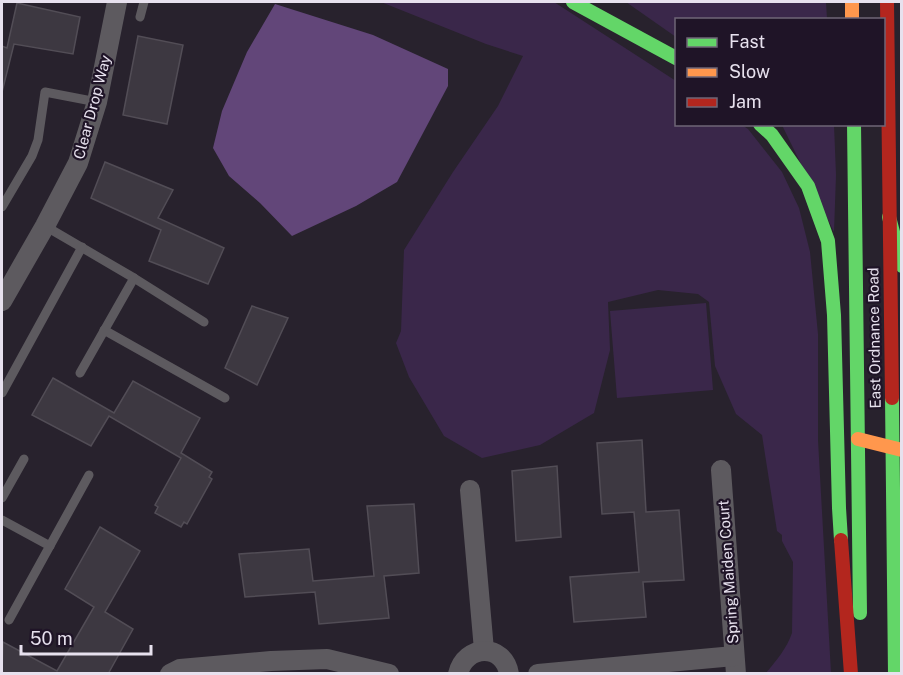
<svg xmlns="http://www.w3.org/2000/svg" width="903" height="675" viewBox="0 0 903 675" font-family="'Public Sans',sans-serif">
	<rect width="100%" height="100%" fill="#28222d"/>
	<!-- green -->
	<g fill="#3a274a">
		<path d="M381,2H554L676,81V124L742,125L748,129L782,172L799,208L810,252L818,334V440L831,673H766C776,661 787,648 792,633L793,562L782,541V535L777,531L762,435L736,414L715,366L709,302L698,294L658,290L608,302L610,350L594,413L540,445L482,458L444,436L409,377L396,343L401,331L404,250L453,172L498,106L523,56L486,44Z"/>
		<polygon points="626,2 826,2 827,19 676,20 676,37"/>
		<polygon points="782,125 834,125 836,175 834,232"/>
		<polygon points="706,303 713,390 617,398 610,311"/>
	</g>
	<!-- water -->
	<polygon fill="#624679" points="275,4 373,35 448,69 448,86 397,182 356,206 292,236 260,203 229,176 213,148 222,111 247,52"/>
	<!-- building -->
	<g fill="#3d3841" stroke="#524d56" stroke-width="1.5">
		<polygon points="17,3 80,17 73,54 14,44 2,92 2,46 7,48"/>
		<polygon points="138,36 183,45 167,124 123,115"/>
		<polygon points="105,162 173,190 158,218 224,248 208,284 149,261 161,230 91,198"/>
		<polygon points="252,306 288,318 257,385 225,368"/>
		<polygon points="53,378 114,413 133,381 200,418 181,453 212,472 209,477 212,479 187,524 184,522 181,527 155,513 158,507 155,505 181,458 109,416 91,446 32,415"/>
		<polygon points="642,440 646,512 679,510 684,580 643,582 646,617 574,622 570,577 639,572 634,512 602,514 597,443"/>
		<polygon points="557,466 561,537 516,541 512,471"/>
		<polygon points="414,504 419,573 384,576 389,618 319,624 315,592 245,597 239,554 309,549 313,581 374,576 367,506"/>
		<polygon points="100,527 140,551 105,612 133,629 108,674 2,674 3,642 57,671 94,607 65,589"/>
	</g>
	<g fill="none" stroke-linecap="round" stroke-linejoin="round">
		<!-- lane -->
		<g stroke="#5d5a5f" stroke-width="9">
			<polyline points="140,17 144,2"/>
			<polyline points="2,207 32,156 38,140 45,92 97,102"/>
			<polyline points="45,226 134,278 204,322"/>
			<polyline points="104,330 225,398"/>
			<polyline points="80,373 134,278"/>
			<polyline points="2,393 82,247"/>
			<polyline points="2,498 24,459"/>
			<polyline points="2,520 50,546"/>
			<polyline points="9,620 89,475"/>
		</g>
		<!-- street -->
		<g stroke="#5d5a5f" stroke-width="20">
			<polyline points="2,301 45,226 78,163 97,102 117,2"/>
			<polyline points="721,470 736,674"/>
			<polyline points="470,490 484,650"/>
			<polyline points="170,674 180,669 271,661 327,659 389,674"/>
			<path d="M458,674C465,644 504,643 509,674"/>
			<polyline points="538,674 734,656"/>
		</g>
		<!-- fast -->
		<g stroke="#63d668" stroke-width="14">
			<polyline points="573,2 676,58"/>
			<polyline points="760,124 772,135 808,186 828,241 834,315 839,508 841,540"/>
			<polyline points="854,124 860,613"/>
			<polyline points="889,217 902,266"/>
			<polyline points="892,398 895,674"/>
		</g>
		<!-- slow -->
		<g stroke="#ff974d" stroke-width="14">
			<polyline points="852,2 852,20"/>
			<polyline points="858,439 902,450"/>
		</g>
		<!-- jam -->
		<g stroke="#b3261e" stroke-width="14">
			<polyline points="887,2 892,398"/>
			<polyline points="841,540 851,674"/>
		</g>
	</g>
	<g text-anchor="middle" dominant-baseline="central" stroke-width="4.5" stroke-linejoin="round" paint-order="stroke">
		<!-- street labels -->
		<g font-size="15" fill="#e7e1ee" stroke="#1f1427">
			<text transform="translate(92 107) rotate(-75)">Clear Drop Way</text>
			<text transform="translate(874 338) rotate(-91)">East Ordnance Road</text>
			<text transform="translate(728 572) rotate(-94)">Spring Maiden Court</text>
		</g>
	</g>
	<!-- border -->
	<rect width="903" height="675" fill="none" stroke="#e7e1ee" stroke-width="6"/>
	<!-- legend -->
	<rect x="675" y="18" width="210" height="108" fill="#1f1427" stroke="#6f6677" stroke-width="1.5"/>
	<rect x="687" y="38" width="30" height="9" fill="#63d668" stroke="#6f6677" stroke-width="1.5"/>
	<text x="729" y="48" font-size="18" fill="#e7e1ee">Fast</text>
	<rect x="687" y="68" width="30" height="9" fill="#ff974d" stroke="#6f6677" stroke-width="1.5"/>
	<text x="729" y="78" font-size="18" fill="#e7e1ee">Slow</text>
	<rect x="687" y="98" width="30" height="9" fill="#b3261e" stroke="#6f6677" stroke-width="1.5"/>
	<text x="729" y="108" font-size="18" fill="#e7e1ee">Jam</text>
	<!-- scale -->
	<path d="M21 645v9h130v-9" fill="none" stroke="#e7e1ee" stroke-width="3"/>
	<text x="30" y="645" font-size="18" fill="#e7e1ee" stroke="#1f1427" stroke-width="4.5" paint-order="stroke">50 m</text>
</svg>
